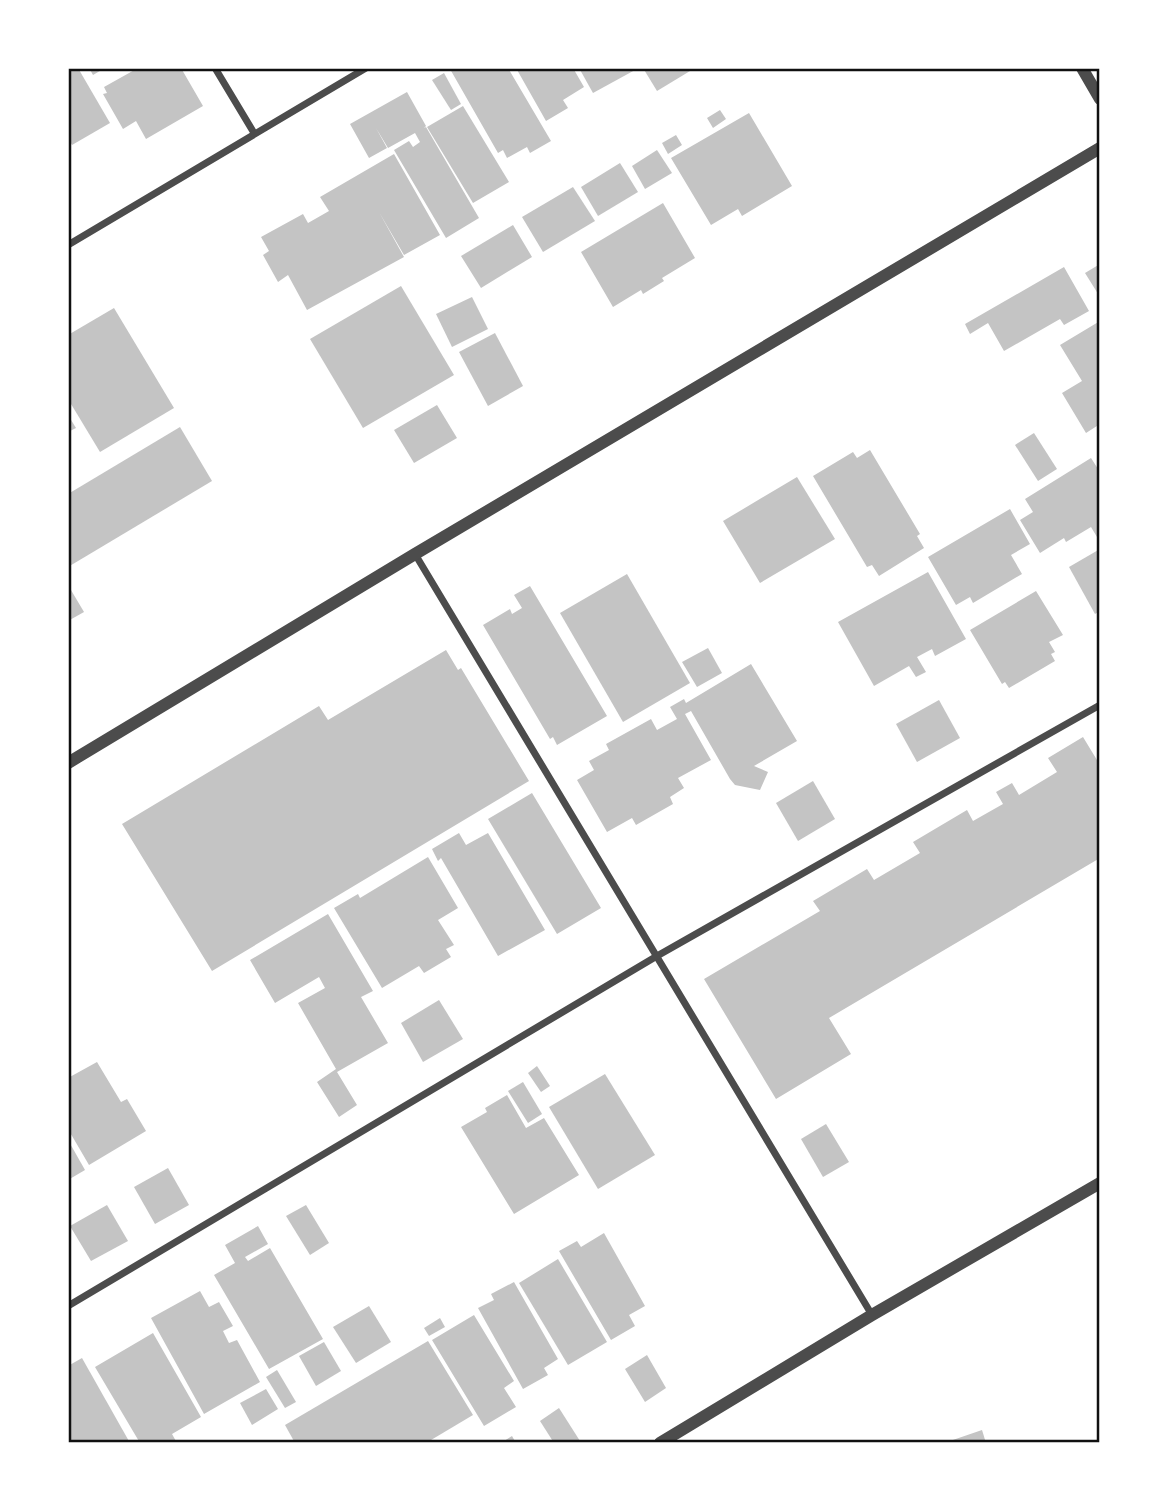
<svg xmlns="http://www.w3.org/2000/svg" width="1168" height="1511" viewBox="0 0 1168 1511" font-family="'DM Sans',sans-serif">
	<rect width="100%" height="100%" fill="#fff"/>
	<!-- building -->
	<g fill="#c4c4c4">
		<polygon points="68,68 78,68 110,123 72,145 68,138"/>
		<polygon points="89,68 105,68 93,75"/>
		<polygon points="138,68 181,68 203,106 146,139 136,121 123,129 103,94 107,93 104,87"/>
		<polygon points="452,68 508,68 551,141 530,153 527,147 507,158 503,150 498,153 450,69"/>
		<polygon points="516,68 573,68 584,87 563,100 568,108 546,121"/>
		<polygon points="579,68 633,68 635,70 593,93"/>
		<polygon points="643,68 695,68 657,91"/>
		<polygon points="444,73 461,104 451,110 432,80"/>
		<polygon points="407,92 426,126 424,128 426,127 479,218 446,238 394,150 409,141 413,147 420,142 415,133 388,148 376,128 387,148 369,158 350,124"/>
		<polygon points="463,106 509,182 473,203 427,127"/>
		<polygon points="720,110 726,119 713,128 707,118"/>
		<polygon points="749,113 792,186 742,216 738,209 711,225 671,158"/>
		<polygon points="676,135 682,145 668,154 662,143"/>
		<polygon points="657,150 672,173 645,189 632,166"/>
		<polygon points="394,154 440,235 404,255 379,212 404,257 307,310 288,275 278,282 263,255 269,251 261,237 303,214 308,223 329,211 320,197"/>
		<polygon points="620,163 638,192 598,216 581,187"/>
		<polygon points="573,187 595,221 543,252 522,217"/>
		<polygon points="663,203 695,258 662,278 664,281 643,294 641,290 613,307 581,252"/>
		<polygon points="513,225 532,257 481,288 461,256"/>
		<polygon points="1100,264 1100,297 1085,273"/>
		<polygon points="1064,267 1089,311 1064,325 1060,319 1004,351 988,323 970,334 965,324"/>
		<polygon points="401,286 454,375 363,428 310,339"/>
		<polygon points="472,297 488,329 452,347 436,314"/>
		<polygon points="114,308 174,408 100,452 68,399 68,335"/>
		<polygon points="1100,321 1100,424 1086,433 1062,393 1082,381 1060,345"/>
		<polygon points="495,333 523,386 488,406 459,352"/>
		<polygon points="437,405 457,438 414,463 394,430"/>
		<polygon points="68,415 76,428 68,432"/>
		<polygon points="180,427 212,481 68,567 68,494"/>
		<polygon points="1034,433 1057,469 1038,481 1015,445"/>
		<polygon points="870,450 920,534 917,536 924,548 879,576 872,565 867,567 813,476 853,452 857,458"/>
		<polygon points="1091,458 1100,472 1100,542 1091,527 1066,542 1064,538 1040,553 1020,520 1033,512 1025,499"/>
		<polygon points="797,477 835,539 760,583 723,521"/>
		<polygon points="1010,509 1030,544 1011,555 1022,574 973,603 970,597 956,605 928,557"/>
		<polygon points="1100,549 1100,611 1095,614 1069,567"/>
		<polygon points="928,572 966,639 935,656 932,649 917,657 926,672 916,677 909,666 874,686 838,622"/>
		<polygon points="627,574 690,683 623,722 560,613"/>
		<polygon points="68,585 84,612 68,621"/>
		<polygon points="530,586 607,716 557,745 553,737 550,739 483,625 510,609 512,614 522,608 514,595"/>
		<polygon points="1036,591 1063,635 1049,642 1055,652 1051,654 1055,661 1009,688 1005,682 1002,684 970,630"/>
		<polygon points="708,648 722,673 697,687 682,662"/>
		<polygon points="446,650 458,670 461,668 529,781 212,971 122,824 319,706 328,720"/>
		<polygon points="751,664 797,741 754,766 768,772 760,790 735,785 730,779 691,711 685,714 711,760 678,778 684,788 670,797 673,804 636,825 632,818 607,832 577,780 594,770 589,761 609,750 606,744 651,719 657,730 677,719 670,707 684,699 686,703"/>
		<polygon points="939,700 960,738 917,762 896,724"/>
		<polygon points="1083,737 1100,765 1100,858 829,1018 851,1054 776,1099 704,979 820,911 813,901 867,869 874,880 920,853 913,842 967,810 973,821 1003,804 996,792 1012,783 1019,795 1057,772 1048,758"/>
		<polygon points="813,781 835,819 798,841 776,803"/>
		<polygon points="532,793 601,908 557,934 488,819"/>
		<polygon points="459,833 466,845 488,833 545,930 498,956 441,858 438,861 432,849"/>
		<polygon points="428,857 458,908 438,920 454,945 446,949 451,957 424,973 419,966 382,988 334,908 358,894 360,898"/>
		<polygon points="328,914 373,991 361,997 388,1043 337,1072 357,1105 339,1117 317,1082 336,1069 298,1003 325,988 319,977 275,1003 250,960"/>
		<polygon points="439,1000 463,1039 423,1062 401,1023"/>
		<polygon points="97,1062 121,1102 127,1099 146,1131 89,1165 68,1129 68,1078"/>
		<polygon points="537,1066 550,1086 541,1092 528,1073"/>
		<polygon points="605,1074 655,1155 598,1189 549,1107"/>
		<polygon points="523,1082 542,1114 528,1123 508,1091"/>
		<polygon points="507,1095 526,1128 544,1118 579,1175 514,1214 461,1127 487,1112 485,1108"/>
		<polygon points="826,1124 849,1162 823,1177 801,1139"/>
		<polygon points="68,1140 85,1170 68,1180"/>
		<polygon points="168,1168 189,1205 155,1224 134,1187"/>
		<polygon points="107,1205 128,1241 91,1261 70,1226"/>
		<polygon points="306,1205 329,1243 310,1255 286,1216"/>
		<polygon points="258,1226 268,1244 245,1257 248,1261 270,1248 323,1339 269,1369 214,1275 235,1263 225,1245"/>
		<polygon points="604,1233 645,1306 629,1315 635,1326 611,1340 559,1251 577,1241 581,1247"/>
		<polygon points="558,1259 607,1342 568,1365 519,1283"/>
		<polygon points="514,1282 558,1359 544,1368 548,1375 523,1389 478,1308 494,1300 491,1294"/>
		<polygon points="200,1291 209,1307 219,1302 233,1326 223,1331 229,1343 237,1340 260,1382 204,1414 151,1318"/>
		<polygon points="369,1306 391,1342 356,1363 333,1327"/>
		<polygon points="474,1315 514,1381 504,1388 516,1407 484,1426 432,1340"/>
		<polygon points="440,1318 445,1327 429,1336 424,1328"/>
		<polygon points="153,1333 201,1417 172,1434 177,1443 140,1443 95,1367"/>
		<polygon points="428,1341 473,1415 426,1443 295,1443 285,1425"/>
		<polygon points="324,1342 341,1371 316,1386 299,1356"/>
		<polygon points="647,1355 666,1388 645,1402 625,1369"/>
		<polygon points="82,1358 130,1443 68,1443 68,1366"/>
		<polygon points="277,1370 296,1402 285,1408 266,1377"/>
		<polygon points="266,1389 278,1409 252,1425 240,1403"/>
		<polygon points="559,1408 580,1441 578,1443 554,1443 540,1421"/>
		<polygon points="982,1430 986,1443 948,1443 947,1442"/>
		<polygon points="512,1436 516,1443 501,1443"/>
	</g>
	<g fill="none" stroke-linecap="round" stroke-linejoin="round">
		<!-- minor -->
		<g stroke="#4c4c4c" stroke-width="7">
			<polyline points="215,68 254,133"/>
			<polyline points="68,245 366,68"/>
			<polyline points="415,554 872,1315"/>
			<polyline points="68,1306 657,956 1100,705"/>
		</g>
		<!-- tertiary -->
		<g stroke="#4c4c4c" stroke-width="12">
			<polyline points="1082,68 1100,99"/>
			<polyline points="68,763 415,554 1100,148"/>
			<polyline points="660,1443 872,1315 1100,1183"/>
		</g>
	</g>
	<!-- border -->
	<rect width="1168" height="1511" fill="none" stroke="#ffffff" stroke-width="140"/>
	<rect x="70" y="70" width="1028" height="1371" fill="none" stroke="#111" stroke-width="2.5"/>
</svg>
